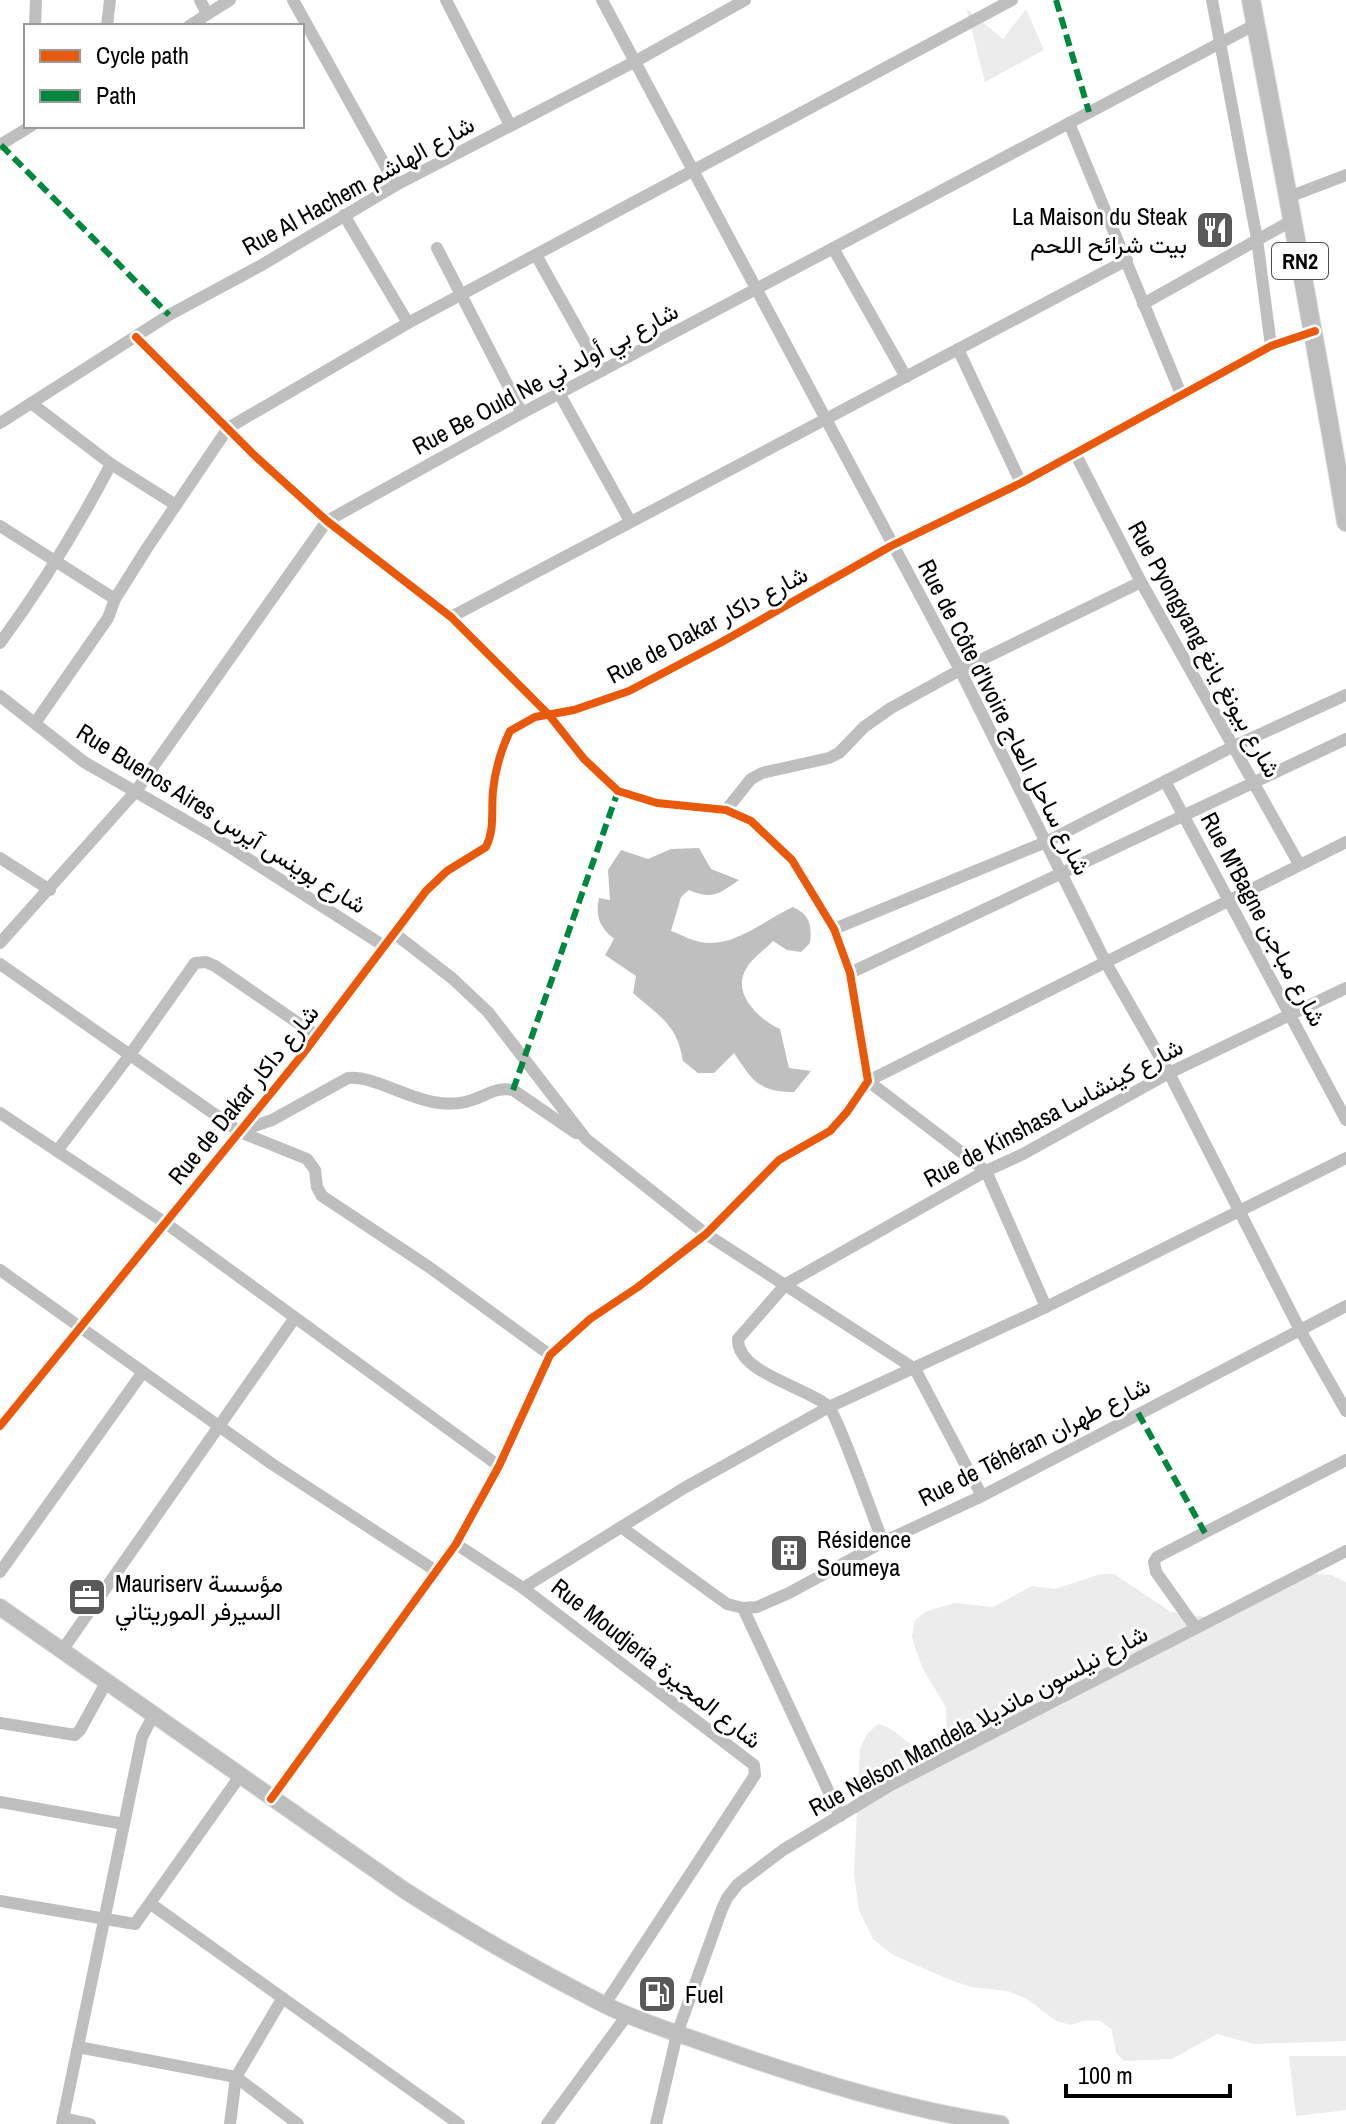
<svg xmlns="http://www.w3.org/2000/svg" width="1346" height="2124" viewBox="0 0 1346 2124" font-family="'Archivo Narrow',Vazirmatn,sans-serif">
	<rect width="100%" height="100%" fill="#fff"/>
	<!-- green -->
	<g fill="#ececec">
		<polygon points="966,8 1003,39 1026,9 1044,50 985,82"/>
		<path d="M1101,1574H1114L1171,1612L1214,1618L1312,1574L1331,1575L1346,1582V2041L1254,2044L1217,2034L1172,2059L1124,2061L1116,2053L1112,2030L1101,2021L1087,2020L1071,2025L1056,2021L1027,1999L1008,1991L971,1987L948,1979L893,1955L873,1939L859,1910L854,1874L860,1748L867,1734L878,1724C906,1730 915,1766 947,1741L946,1707L924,1671L916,1651L912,1636L915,1620L927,1611L954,1603L993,1607L1032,1586L1055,1589Z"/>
		<polygon points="1289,2056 1346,2056 1346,2110 1296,2116"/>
	</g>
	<!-- water -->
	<path fill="#bfbfbf" d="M699,848L711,869L739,880C719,894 712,900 689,890L681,897L671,931C680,934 690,940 700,942C733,949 764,920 793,907C810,915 812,925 810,943L801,952L787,950L773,941C765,950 752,958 746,969C731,994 760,1020 780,1029L789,1068L811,1071L794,1092C758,1092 752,1080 734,1053L714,1073H698L683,1061C677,1024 660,1017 633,993L636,976L605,955L614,939C600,927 595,917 599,898L610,900L608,870L621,850L648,859L671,849Z"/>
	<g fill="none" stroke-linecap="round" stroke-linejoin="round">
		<!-- major casing -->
		<g stroke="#dbdbdb" stroke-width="18">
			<path id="major" d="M0,1607L404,1890C469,1932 536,1970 605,2005C640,2022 677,2033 713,2046C807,2079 903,2109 1001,2124"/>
		</g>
		<!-- highway casing -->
		<g stroke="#dbdbdb" stroke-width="20">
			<path id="highway" d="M1251,0C1284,174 1317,347 1346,522"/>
		</g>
		<!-- minor -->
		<g stroke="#bebebe" stroke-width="12">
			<polyline points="200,0 207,14"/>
			<polyline points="293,0 396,185"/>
			<polyline points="446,0 510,125"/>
			<polyline points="602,0 960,670 1106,963 1169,1073 1300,1330 1346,1411"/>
			<polyline points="1212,0 1257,239 1271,346"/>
			<polyline points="35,26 36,0"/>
			<polyline points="107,26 110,0"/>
			<polyline points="189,26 230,0"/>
			<polyline points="1069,123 1181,394"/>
			<polyline points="0,145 31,126"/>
			<polyline points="1286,198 1346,175"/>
			<polyline points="344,215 408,323"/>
			<polyline points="437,248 522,413"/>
			<polyline points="833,248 906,377"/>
			<polyline points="536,255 601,371"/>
			<polyline points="1143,304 1291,221"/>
			<polyline points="136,337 254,455 327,521 451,617 549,715 584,759 618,791 657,803 726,810 751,821 792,860 834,929 850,973 868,1081 847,1112 830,1131 779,1160 706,1234 638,1287 590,1319 550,1355 499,1466 456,1544 271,1799"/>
			<polyline points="958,349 1021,483"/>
			<polyline points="559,393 630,521"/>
			<polyline points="0,423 169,315 260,266 396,185 636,61 745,0"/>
			<polyline points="1075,453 1141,582 1299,864"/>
			<polyline points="111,464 176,505"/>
			<polyline points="0,526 115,599"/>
			<polyline points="451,617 1127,260"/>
			<path d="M0,643C42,586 78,527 111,464L31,403"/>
			<polyline points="0,696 84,762 214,837 384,946"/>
			<polyline points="35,723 108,618 115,599 147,548 228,428 408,323 1012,0"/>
			<polyline points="1165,781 1346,1120"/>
			<polyline points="726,810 751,779 762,773 829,758 839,753 864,727 891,708 960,670 1141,582"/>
			<polyline points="0,858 50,890"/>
			<polyline points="834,929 1046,842 1232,747 1346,695"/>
			<polyline points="394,933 453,979 488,1012 586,1139 706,1234 915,1369 982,1496"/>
			<polyline points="0,943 136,791 327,521 522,413 1256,24"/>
			<polyline points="0,964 240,1132 307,1159 315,1170 317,1187 322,1196 429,1267 550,1355"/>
			<polyline points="850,973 1346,739"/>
			<polyline points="0,1113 164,1222 499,1466"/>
			<path d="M240,1131L272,1120L348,1078C373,1075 409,1100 440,1103C450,1104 462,1104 472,1100C488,1095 495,1087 513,1090L576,1133"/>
			<polyline points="57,1151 129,1056 195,963 206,962 215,966 317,1036"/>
			<polyline points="0,1270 272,1464 436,1571"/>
			<polyline points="1046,1307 986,1171 868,1081 1346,842"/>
			<path d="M0,1426L302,1055L426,891L447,871L486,847C495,829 491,811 493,791C495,770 501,750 510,731L535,717L574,710L629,691L720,643L891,546L1021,483L1271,346L1315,331"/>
			<polyline points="621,1527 727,1604 743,1608 757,1607 789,1593 883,1542 982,1496 1346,1306"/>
			<path d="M883,1542C875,1522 837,1414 828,1406C806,1387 737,1373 738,1339L786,1284L986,1171L1023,1154L1169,1073L1346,988"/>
			<polyline points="456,1544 523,1588 754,1765 755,1775 605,2004"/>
			<polyline points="0,1572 143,1372"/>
			<polyline points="523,1588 684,1488 829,1407 1046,1307 1346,1158"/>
			<polyline points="743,1608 840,1816"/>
			<polyline points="1195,1627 1156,1572 1154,1562 1157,1557 1346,1460"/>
			<polyline points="61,1652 294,1319"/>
			<polyline points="0,1723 75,1735 80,1730 106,1683"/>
			<polyline points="0,1802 124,1824"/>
			<polyline points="0,1901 135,1924 240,1776"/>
			<polyline points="151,1904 459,2124"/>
			<polyline points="78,2047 236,2077 298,2124"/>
			<polyline points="63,2118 90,2124"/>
			<polyline points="62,2124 142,1737 153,1716"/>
			<polyline points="230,2124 236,2077 282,1999"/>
			<polyline points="547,2124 628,2014"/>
			<polyline points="656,2124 677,2034 722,1909 727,1898 738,1884 783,1850 889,1786 1346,1551"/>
		</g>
		<!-- major -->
		<use href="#major" stroke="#bebebe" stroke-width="16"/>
		<!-- highway -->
		<use href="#highway" stroke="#bebebe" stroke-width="18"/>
		<!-- quiet -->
		<g stroke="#00873e" stroke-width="6" stroke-dasharray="12 6" stroke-linecap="butt">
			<polyline points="1056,0 1089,112"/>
			<polyline points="1,145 169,315"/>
			<polyline points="513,1090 618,791"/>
			<polyline points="1138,1413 1205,1533"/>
		</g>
		<!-- cycleway casing -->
		<g stroke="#fff" stroke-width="13">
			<g id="cycleway">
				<polyline points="136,337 254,455 327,521 451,617 549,715 584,759 618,791 657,803 726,810 751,821 792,860 834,929 850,973 868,1081 847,1112 830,1131 779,1160 706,1234 638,1287 590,1319 550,1355 499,1466 456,1544 271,1799"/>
				<path d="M0,1426L302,1055L426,891L447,871L486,847C495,829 491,811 493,791C495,770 501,750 510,731L535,717L574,710L629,691L720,643L891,546L1021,483L1271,346L1315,331"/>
			</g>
		</g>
		<!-- cycleway -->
		<use href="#cycleway" stroke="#e8590c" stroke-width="8"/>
	</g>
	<!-- icons -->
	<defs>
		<g id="restaurant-square" transform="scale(2)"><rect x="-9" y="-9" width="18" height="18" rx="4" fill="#595959" stroke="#fff"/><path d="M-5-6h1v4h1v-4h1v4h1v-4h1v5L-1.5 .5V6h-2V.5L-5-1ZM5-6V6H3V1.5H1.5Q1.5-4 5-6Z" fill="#fff"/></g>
		<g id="building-square" transform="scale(2)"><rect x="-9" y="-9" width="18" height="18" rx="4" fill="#595959" stroke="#fff"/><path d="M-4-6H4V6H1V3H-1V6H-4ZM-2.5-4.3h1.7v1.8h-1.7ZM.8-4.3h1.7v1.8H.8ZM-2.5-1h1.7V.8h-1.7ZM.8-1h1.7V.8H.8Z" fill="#fff"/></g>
		<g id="office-square" transform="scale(2)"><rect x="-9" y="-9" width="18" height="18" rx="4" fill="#595959" stroke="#fff"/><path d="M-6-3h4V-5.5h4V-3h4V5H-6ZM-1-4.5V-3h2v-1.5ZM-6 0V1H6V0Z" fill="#fff"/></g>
		<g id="fuel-square" transform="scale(2)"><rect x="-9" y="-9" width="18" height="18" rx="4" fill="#595959" stroke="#fff"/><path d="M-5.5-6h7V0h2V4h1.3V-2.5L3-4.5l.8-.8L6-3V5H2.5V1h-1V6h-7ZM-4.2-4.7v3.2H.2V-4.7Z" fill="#fff"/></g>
	</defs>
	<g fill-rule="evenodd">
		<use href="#restaurant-square" x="1215" y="230"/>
		<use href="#building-square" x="789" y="1553"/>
		<use href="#office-square" x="87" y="1597"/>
		<use href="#fuel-square" x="657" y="1994"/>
	</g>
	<g text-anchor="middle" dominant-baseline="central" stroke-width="6" stroke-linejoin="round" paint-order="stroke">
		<!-- shield labels -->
		<rect fill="#fff" stroke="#4c4c4c" stroke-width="2" x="1272" y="243" width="56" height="36" rx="6"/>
		<g font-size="22" font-weight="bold" fill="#000">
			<text x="1300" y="261">RN2</text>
		</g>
		<!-- street labels -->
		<g font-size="24" fill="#000" stroke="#fff">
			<text transform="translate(358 185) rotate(-29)">Rue Al Hachem شارع الهاشم</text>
			<text transform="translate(545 378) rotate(-28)">Rue Be Ould Ne شارع بي أولد ني</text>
			<text transform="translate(707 624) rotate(-28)">Rue de Dakar شارع داكار</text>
			<text transform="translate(1205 649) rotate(61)">Rue Pyongyang شارع بيونغ يانغ</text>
			<text transform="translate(1005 717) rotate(63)">Rue de Côte d'Ivoire شارع ساحل العاج</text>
			<text transform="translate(222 818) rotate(32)">Rue Buenos Aires شارع بوينس آيرس</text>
			<text transform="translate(1264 919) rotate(62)">Rue M'Bagne شارع مباجن</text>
			<text transform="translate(243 1094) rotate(-51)">Rue de Dakar شارع داكار</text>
			<text transform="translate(1053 1112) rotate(-28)">Rue de Kinshasa شارع كينشاسا</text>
			<text transform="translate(1034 1441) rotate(-27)">Rue de Téhéran شارع طهران</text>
			<text transform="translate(657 1663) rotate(38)">Rue Moudjeria شارع المجيرة</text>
			<text transform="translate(978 1720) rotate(-28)">Rue Nelson Mandela شارع نيلسون مانديلا</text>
		</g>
		<!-- poi labels -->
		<g font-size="24" fill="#000" stroke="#fff" text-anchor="start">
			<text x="1187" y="216" text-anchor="end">La Maison du Steak<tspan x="1187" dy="28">بيت شرائح اللحم</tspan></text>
			<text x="817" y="1539">Résidence<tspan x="817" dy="28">Soumeya</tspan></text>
			<text x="115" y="1583">Mauriserv مؤسسة<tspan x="115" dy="28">السيرفر الموريتاني</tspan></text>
			<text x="685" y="1994">Fuel</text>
		</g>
	</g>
	<!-- legend -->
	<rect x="24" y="24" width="280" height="104" fill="#ffffff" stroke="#999999" stroke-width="2"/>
	<rect x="40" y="50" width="40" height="12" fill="#e8590c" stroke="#999999" stroke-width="2"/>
	<text x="96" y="64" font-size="24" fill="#000000">Cycle path</text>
	<rect x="40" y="90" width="40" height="12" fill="#00873e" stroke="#999999" stroke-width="2"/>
	<text x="96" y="104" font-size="24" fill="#000000">Path</text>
	<!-- scale -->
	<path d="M1066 2084v12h164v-12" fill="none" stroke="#000000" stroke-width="4"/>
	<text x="1078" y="2084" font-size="24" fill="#000000" stroke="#ffffff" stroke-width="6" paint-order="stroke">100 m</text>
</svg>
